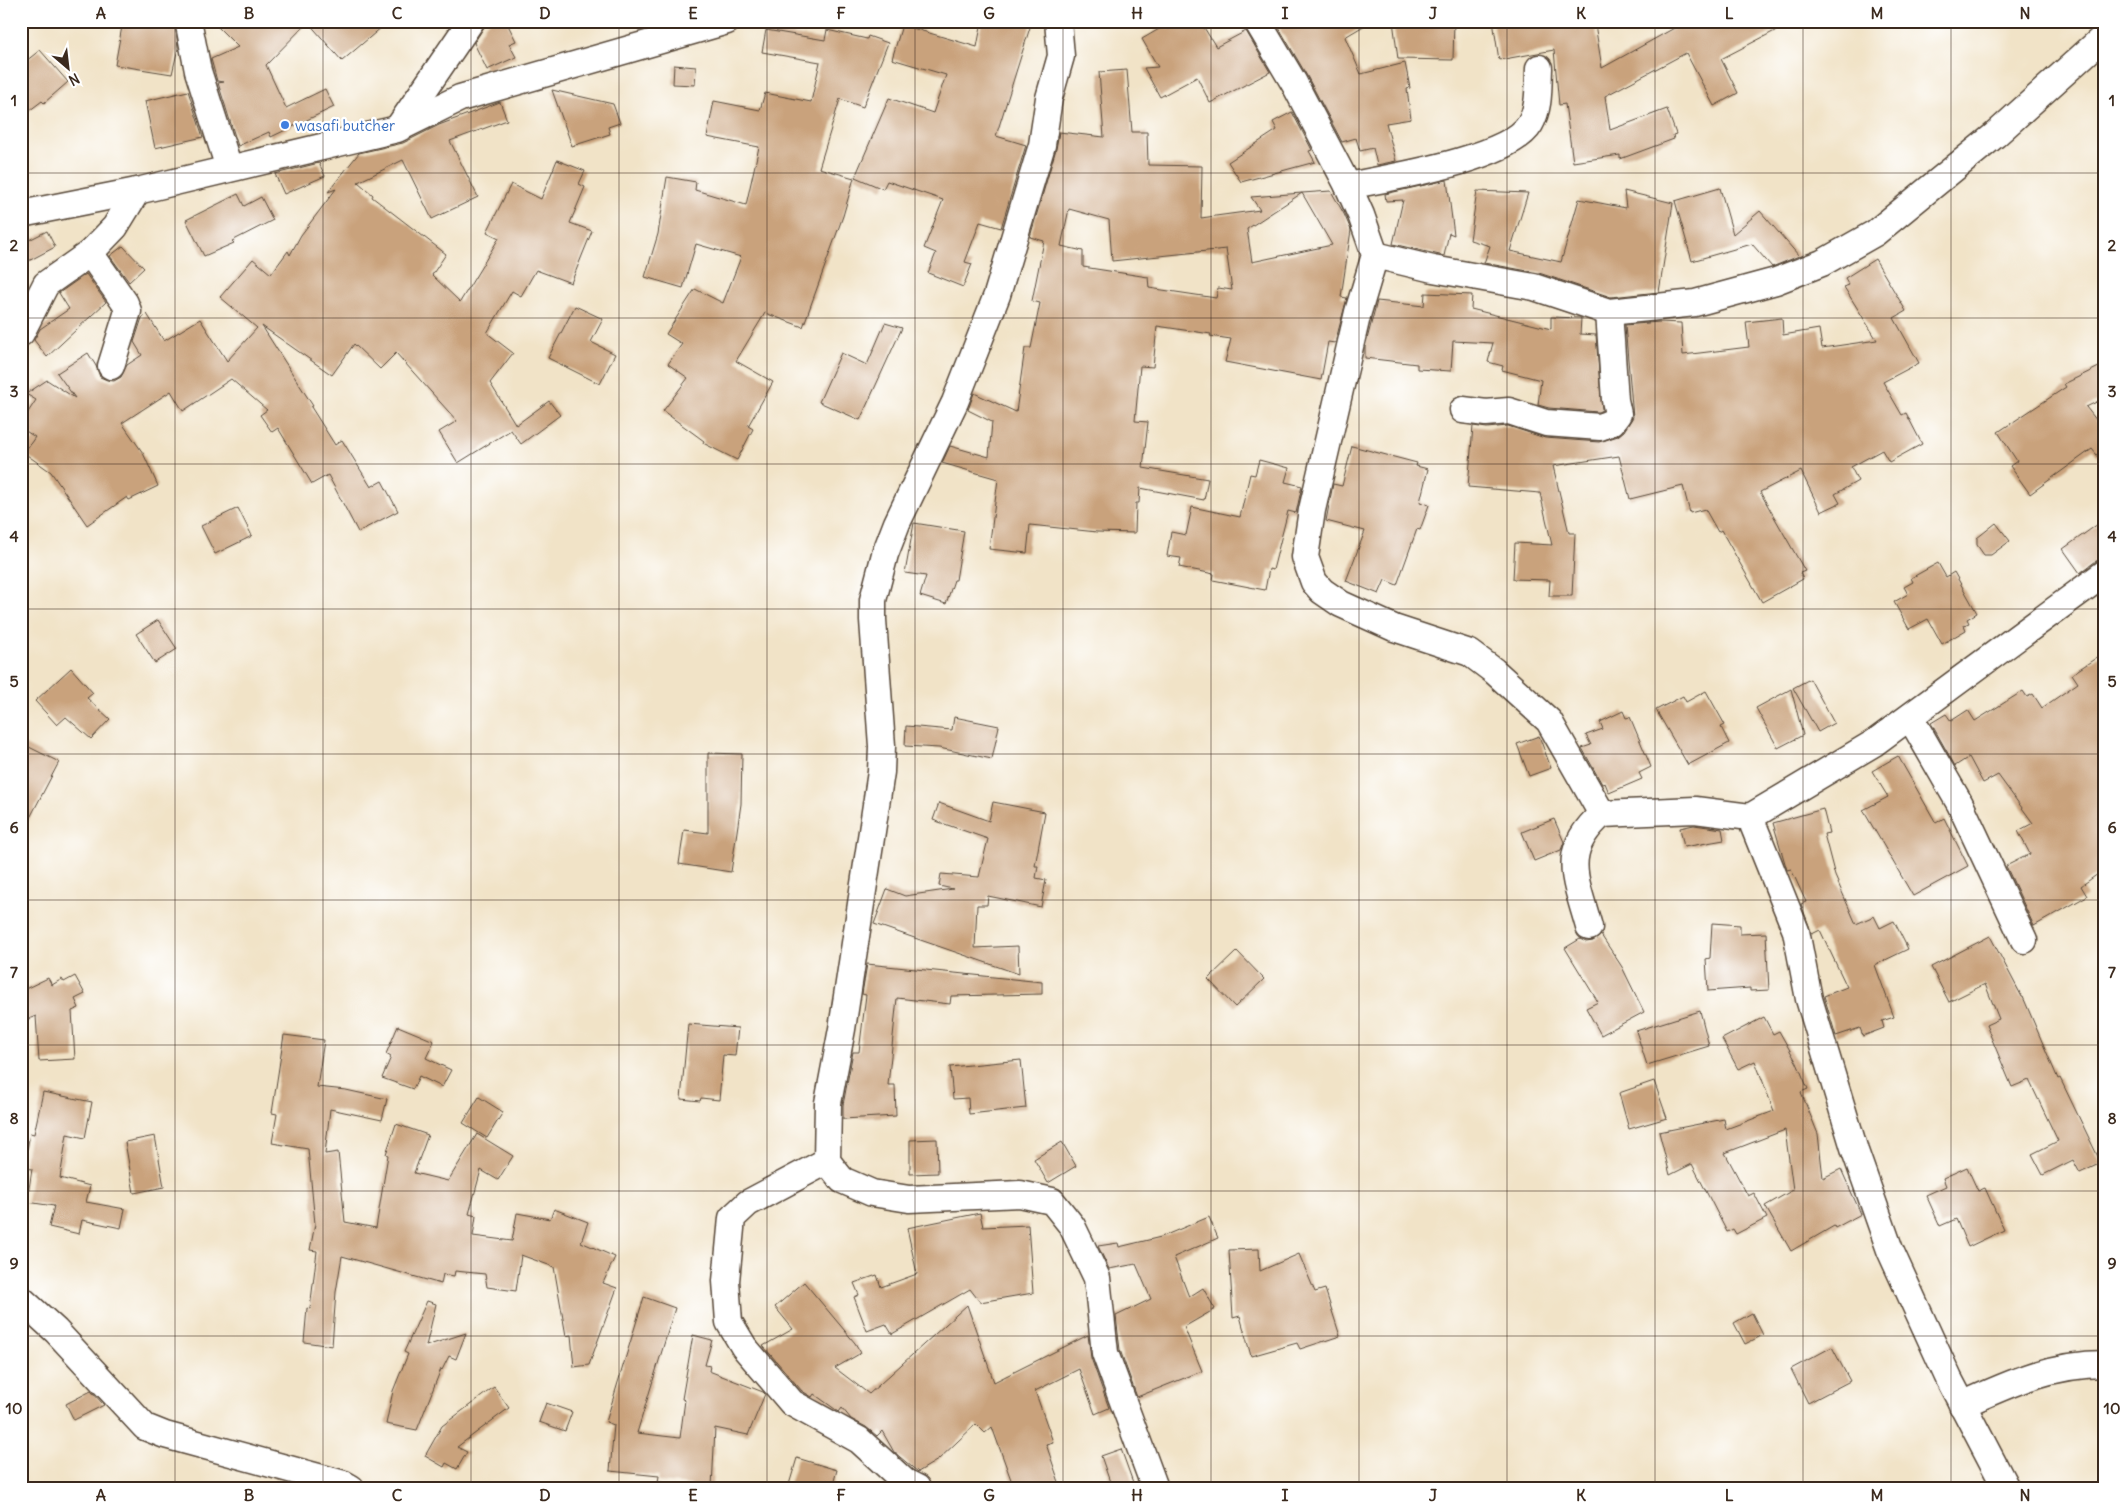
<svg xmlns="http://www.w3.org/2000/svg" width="2126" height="1509" viewBox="0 0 2126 1509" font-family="Delius,sans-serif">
	<rect width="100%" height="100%" fill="#fff"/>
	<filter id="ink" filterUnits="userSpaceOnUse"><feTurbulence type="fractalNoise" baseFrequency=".02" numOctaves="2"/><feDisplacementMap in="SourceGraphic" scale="10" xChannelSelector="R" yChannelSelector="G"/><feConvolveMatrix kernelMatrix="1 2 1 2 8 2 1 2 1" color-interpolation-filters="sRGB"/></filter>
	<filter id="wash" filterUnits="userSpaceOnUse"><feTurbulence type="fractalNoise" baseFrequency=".0096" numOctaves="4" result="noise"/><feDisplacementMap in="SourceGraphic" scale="20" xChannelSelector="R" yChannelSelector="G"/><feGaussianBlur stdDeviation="1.12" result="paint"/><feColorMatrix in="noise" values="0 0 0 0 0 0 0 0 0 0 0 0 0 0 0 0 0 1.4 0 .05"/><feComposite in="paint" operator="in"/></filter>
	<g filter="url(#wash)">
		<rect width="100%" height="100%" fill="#f1e3c7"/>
		<g id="blocks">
			<!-- building -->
			<g fill="#c9a27b" fill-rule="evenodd">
				<polygon points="123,21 175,21 178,48 172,74 115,65"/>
				<polygon points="212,21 389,21 342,61 308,22 266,65 286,108 325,89 334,107 271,137 269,132 238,146 218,83 224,82 217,81 211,59 238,47"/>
				<polygon points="490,21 506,21 516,41 509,44 516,57 487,70 474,43 486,24"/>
				<polygon points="982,21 1032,21 996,136 1026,145 1001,228 980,222 965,262 972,264 963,287 928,273 936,253 924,248 943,200 887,181 883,189 855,177 889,98 933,113 946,75 892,59 902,25 977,47"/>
				<polygon points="1182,21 1200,21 1216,47 1246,31 1270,72 1210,103 1197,77 1160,97 1144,68 1158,67 1142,39 1166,25 1168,29"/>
				<polygon points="1275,21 1372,21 1345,37 1361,74 1405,63 1410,88 1407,89 1411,119 1386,123 1396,161 1377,165 1373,148 1360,151 1356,138 1342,142 1307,76"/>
				<polygon points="1393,21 1454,21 1453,60 1398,59"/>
				<polygon points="1493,21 1574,21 1575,27 1595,24 1602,68 1687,21 1794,21 1721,59 1738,93 1714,106 1686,53 1605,96 1610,130 1667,109 1676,134 1673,135 1674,139 1620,159 1620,155 1573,162 1565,104 1559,105 1554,50 1499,60"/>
				<polygon points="766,30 825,40 827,30 867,39 868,36 888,43 863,107 840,99 819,168 854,178 843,216 803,327 765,313 736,361 773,382 748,426 753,429 737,460 703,443 704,441 663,411 688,378 668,364 682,344 666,334 695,289 723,303 741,257 696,244 683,288 645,277 658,234 667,177 696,182 695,190 746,205 759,147 707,137 714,101 760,110 765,93 811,102 820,62 762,52"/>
				<polygon points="40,50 68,82 44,103 42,101 21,117 21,65"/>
				<polygon points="674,65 696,67 695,85 673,84"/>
				<path d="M1127,70L1132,132H1147L1148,165L1202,166L1201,218L1260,210L1251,197L1302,193L1247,229L1252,262L1332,245L1302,193L1331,191L1344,214L1351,230L1341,297L1347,298L1335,343L1328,342L1321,380L1225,362L1231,339L1210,336L1211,334L1157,326L1153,367L1140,366L1135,421L1148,422L1143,468L1208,479L1204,500L1140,488L1139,503H1136L1135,533L1097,532L1030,525L1027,553L989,549L998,479L942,463L950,446L989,457L992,422L968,410L974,393L1016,412L1025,348H1031L1040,303L1032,301L1044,241L1030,237L1056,149L1059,132L1104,137L1099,72ZM1069,209L1109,220L1112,261L1226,249L1232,290L1218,288L1216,298L1149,288L1148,277L1083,267V251L1061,246Z"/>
				<polygon points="552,90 613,104 620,123 608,127 610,134 572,146"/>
				<polygon points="188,91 203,137 155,148 145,101"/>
				<polygon points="500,102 507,120 450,141 478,197 432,219 403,160 358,182 373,195 372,197 446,254 432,275 460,302 499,238 487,232 511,184 541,199 557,160 585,171 579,184 585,187 570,223 592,231 571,283 536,270 521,296 512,291 487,333 513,353 490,383 516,425 549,401 560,415 521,444 511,430 458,463 439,432 457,421 396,353 380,369 354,344 332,375 262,326 313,406 311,407 335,445 342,440 371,487 382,481 398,511 358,532 328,475 312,484 278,428 272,432 260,415 267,410 231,379 183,411 171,391 122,423 143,453 158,486 129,500 127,497 87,525 51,472 24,453 35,437 21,428 21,423 36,400 26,394 47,380 75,398 57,373 88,353 96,366 100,377 107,380 114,381 121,377 127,365 142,355 134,342 142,318 147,314 164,341 200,319 227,361 257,328 220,297 253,259 271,274 288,251 290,255 301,235 336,189 328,192 359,153 403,143 439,125"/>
				<polygon points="1292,112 1312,150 1309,151 1315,162 1241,182 1228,162 1277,130 1273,122"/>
				<polygon points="319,163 325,176 284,194 275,174"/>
				<polygon points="1447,180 1454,235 1449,233 1444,256 1393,244 1403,200 1386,201 1385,194"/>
				<polygon points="1720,188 1733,234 1760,211 1799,256 1772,267 1752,244 1692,261 1675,201"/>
				<polygon points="1477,191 1528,193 1510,251 1561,262 1579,199 1626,208 1624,191 1673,203 1659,292 1611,297 1539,273 1484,263 1490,246 1470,240"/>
				<polygon points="238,194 244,206 261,197 273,220 232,241 234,243 204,256 186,220"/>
				<polygon points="47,231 55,247 21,265 21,244"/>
				<polygon points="123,246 144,268 129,282 110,256"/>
				<polygon points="1875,259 1906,311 1894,318 1919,363 1883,382 1902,415 1906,413 1922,444 1889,462 1882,450 1851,467 1858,481 1835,494 1840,503 1821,512 1801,471 1760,492 1805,571 1800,573 1803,579 1762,602 1721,530 1718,532 1705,509 1690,513 1683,486 1630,499 1619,456 1553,466 1569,533 1575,533 1572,596 1549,596 1550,580 1513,579 1515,543 1552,545 1540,493 1468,487 1473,426 1487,428 1508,426 1545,438 1599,442 1618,436 1624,431 1633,417 1625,325 1659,322 1681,323 1683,355 1749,347 1746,322 1782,318 1783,335 1819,329 1822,348 1877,340 1844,287 1849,285 1845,278"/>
				<polygon points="86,274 106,302 47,357 34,340 40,329 69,309 59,293"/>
				<polygon points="1425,293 1472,295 1471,309 1551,329 1551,317 1581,318 1580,334 1596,335 1602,410 1598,412 1549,408 1538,405 1541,380 1502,370 1503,366 1488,362 1493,343 1453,341 1451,371 1417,369 1417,364 1365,358 1365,347 1377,301 1424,306"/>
				<polygon points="575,306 603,319 591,342 615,354 600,384 548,358"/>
				<polygon points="885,323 902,328 860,420 819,402 841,353 867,365"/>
				<polygon points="2105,364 2105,398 2086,407 2105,431 2105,465 2092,449 2030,494 2010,466 2017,461 1998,432 2066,387 2064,384"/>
				<polygon points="1352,446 1417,463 1416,466 1428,469 1420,502 1429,505 1420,530 1417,529 1397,585 1385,580 1379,594 1346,581 1365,531 1326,521 1333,484 1342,486"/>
				<polygon points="1259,460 1289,468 1285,482 1302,486 1296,513 1288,511 1273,570 1269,569 1265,590 1213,580 1214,574 1179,567 1181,558 1167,556 1171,532 1186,535 1192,507 1240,517 1250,474 1255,475"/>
				<polygon points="238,508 252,536 215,554 201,526"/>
				<polygon points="2105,519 2105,558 2096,561 2080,573 2063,549"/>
				<polygon points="914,523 964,531 956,580 954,580 946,604 920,596 926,576 905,573"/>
				<polygon points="1996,523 2010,541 1991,555 1984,555 1977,545 1977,538"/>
				<polygon points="1938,563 1946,577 1954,572 1977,613 1967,619 1969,623 1964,625 1966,630 1942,644 1928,619 1909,629 1894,602 1908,594 1904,587 1913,582 1911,578"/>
				<polygon points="158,620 177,649 155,663 136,634"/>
				<polygon points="2105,652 2105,869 2081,886 2087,896 2034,926 2006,866 2030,854 2018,831 2033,823 1998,775 1983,783 1969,757 1955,766 1931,723 1946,714 1951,721 1968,710 1975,721 2023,691 2027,697 2033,694 2042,708 2078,683 2072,674"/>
				<polygon points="71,668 93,693 87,698 110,719 91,739 66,717 57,725 35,701"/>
				<polygon points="1810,679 1834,723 1818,732 1793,688"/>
				<polygon points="1791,689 1803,735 1778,748 1756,708"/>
				<polygon points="1706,691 1725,725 1721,727 1729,743 1688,765 1656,710 1683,696 1686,702"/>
				<polygon points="1623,711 1626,718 1630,717 1651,767 1639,773 1642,779 1609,793 1605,783 1602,784 1582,748 1591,745 1586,735 1603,729 1600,722"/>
				<polygon points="954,717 999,726 992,759 939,748 905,746 906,726 952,730"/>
				<polygon points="1539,736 1551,768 1529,776 1517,744"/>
				<polygon points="21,743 59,762 21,835"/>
				<polygon points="708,753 742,754 741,804 731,872 679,864 684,830 708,833"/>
				<polygon points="1898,756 1936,823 1944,818 1968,866 1913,896 1863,810 1888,797 1872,771"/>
				<polygon points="993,802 1045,812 1035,866 1038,866 1036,878 1046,880 1041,907 988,896 987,905 977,905 975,948 1018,946 1019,974 874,924 887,889 905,896 953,889 939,886 941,874 979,877 988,839 933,820 939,803 989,821"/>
				<polygon points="1823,809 1829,833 1824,834 1835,876 1856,924 1874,916 1880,928 1894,921 1908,949 1875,965 1894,1017 1882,1021 1884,1028 1863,1036 1860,1028 1836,1036 1824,996 1847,987 1820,930 1812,934 1801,904 1806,902 1791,869 1787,870 1773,823"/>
				<polygon points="1554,819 1564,842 1561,850 1534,861 1522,832"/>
				<polygon points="1694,825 1722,829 1724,840 1684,847 1680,828"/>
				<polygon points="1712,923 1740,925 1740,934 1766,933 1769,990 1750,991 1750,988 1708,991 1706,959 1710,958"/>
				<polygon points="1601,935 1622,967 1644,1012 1601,1035 1586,1008 1598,1002 1565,948 1580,939 1586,942 1593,941"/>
				<polygon points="1990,936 2022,997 2023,997 2058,1079 2060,1078 2101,1163 2080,1173 2073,1160 2043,1175 2032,1154 2058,1141 2029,1080 2012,1087 1986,1025 1999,1019 1985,984 1949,1002 1931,967"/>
				<polygon points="1237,951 1264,979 1235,1007 1208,979"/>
				<polygon points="867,964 1042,982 1042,994 951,996 950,1004 897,998 888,1085 895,1085 896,1116 843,1119 843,1105 853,1052 859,1052 866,995 862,994"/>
				<polygon points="75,976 85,994 75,999 79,1008 72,1011 75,1059 39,1061 36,1016 21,1022 21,991 48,978 52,985 62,979 64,982"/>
				<polygon points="1700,1011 1709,1046 1647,1065 1636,1031"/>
				<polygon points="1764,1017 1773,1034 1779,1031 1797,1063 1808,1089 1801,1092 1818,1134 1823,1178 1841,1169 1861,1214 1835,1228 1834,1226 1791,1251 1765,1206 1793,1190 1785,1130 1725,1153 1748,1196 1754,1193 1767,1218 1736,1234 1733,1229 1727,1232 1692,1164 1670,1175 1659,1132 1724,1119 1726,1129 1774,1111 1755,1061 1738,1069 1722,1039"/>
				<polygon points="688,1024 738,1028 735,1056 723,1055 719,1100 701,1098 700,1101 681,1099"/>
				<polygon points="398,1026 434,1041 426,1058 451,1070 442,1087 419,1076 413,1089 382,1078 391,1057 386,1054"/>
				<polygon points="284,1035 324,1040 317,1087 346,1090 387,1099 382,1120 330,1109 325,1154 338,1152 345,1222 376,1228 388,1155 386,1154 396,1124 428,1135 414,1173 448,1181 477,1134 513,1156 498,1180 481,1170 469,1214 476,1216 473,1236 512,1241 517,1213 550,1219 554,1209 588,1222 581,1242 615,1257 603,1283 617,1288 589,1365 574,1367 571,1335 566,1336 554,1267 521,1255 516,1291 487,1287 485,1274 455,1271 454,1276 443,1274 441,1284 342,1256 336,1292 332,1346 304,1342 307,1308 310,1309 317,1251 310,1250 315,1224 308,1149 272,1143 277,1114 272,1113"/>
				<polygon points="1021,1060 1026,1108 969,1114 968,1098 953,1099 950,1067"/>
				<polygon points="1654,1081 1667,1118 1629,1129 1619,1093"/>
				<polygon points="43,1092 92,1102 85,1138 67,1134 60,1178 90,1186 86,1202 125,1209 121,1228 82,1220 79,1234 49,1227 54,1206 27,1202 32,1169 24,1168 30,1133 34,1134"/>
				<polygon points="479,1097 503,1112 487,1138 463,1123"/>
				<polygon points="155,1136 164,1187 134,1193 125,1142"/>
				<polygon points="937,1139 938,1173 910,1174 910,1140"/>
				<polygon points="1062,1142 1076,1166 1048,1183 1034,1159"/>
				<polygon points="1967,1167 1978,1191 1985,1188 2004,1230 1968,1247 1956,1219 1940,1226 1926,1195 1946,1186 1943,1178"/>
				<polygon points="980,1213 983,1227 1028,1225 1033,1293 980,1302 970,1289 892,1334 886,1324 867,1331 854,1297 859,1295 854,1283 877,1275 881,1287 917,1274 907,1228"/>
				<polygon points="1209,1217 1218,1238 1174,1257 1189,1297 1203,1288 1215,1309 1184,1327 1202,1371 1137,1397 1120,1350 1116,1316 1151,1299 1136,1264 1109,1269 1098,1246 1118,1243 1119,1247 1161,1237"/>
				<polygon points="1259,1249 1260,1271 1299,1254 1315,1292 1325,1289 1340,1336 1300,1349 1297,1343 1251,1356 1240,1316 1233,1318 1229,1250"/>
				<polygon points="804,1282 855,1343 861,1353 835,1368 869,1394 967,1305 994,1382 1088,1335 1091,1358 1109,1408 1095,1414 1079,1369 1035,1391 1053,1442 1046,1444 1061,1488 1014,1488 992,1427 985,1433 976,1424 938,1460 918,1472 894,1452 882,1431 877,1436 866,1427 851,1419 842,1408 839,1412 814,1394 812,1397 802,1391 764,1347 763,1346 793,1329 775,1307"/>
				<polygon points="644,1297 675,1308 637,1433 680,1438 685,1400 682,1399 693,1335 712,1340 705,1365 710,1366 709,1371 763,1392 765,1394 748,1435 715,1428 712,1487 658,1482 659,1476 610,1471 614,1425 606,1422"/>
				<polygon points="427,1301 436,1304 426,1346 466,1333 456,1359 449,1356 442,1370 441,1369 417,1430 386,1424 393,1391 408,1354 404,1352"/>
				<polygon points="1752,1313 1763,1335 1745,1344 1734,1323"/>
				<polygon points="1832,1347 1850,1381 1808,1403 1791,1369"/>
				<polygon points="494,1387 509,1408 457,1447 467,1452 457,1469 446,1463 444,1467 425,1456 442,1426"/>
				<polygon points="91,1391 104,1405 74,1420 66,1404"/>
				<polygon points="546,1403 572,1412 565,1431 539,1422"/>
				<polygon points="1121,1449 1135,1488 1112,1488 1101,1456"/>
				<polygon points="797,1458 837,1470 832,1488 788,1488"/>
			</g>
		</g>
	</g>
	<g filter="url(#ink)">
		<use href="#blocks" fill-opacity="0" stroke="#564637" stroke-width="1"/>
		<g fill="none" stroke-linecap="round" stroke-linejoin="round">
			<!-- minor casing -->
			<g stroke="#564637" stroke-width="29">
				<g id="minor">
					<polyline points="1058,21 1061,56 1049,98 1042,145 997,295 955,402 897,523 885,554 873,600 873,620 882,746 881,772 842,1029 828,1103 827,1161 842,1180 872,1193 909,1199 1020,1194 1052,1201 1072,1226 1097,1278 1105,1353 1155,1488"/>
					<polyline points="1257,21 1294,83 1348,186 1361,215 1375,255 1358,312 1312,510 1305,557 1314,582 1322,591 1341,604 1394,628 1470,653 1494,671 1549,721 1602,814 1695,810 1750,817 1796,931 1809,999 1855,1151 1890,1250 1949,1379 2006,1488"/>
					<polyline points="189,25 198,71 229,168"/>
					<polyline points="398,128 471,21"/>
					<path d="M1348,186C1387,178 1510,159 1530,124C1540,107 1538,87 1539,68"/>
					<polyline points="21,214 137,191 397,129 460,98 727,21"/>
					<polyline points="90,253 125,303 128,311 111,366"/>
					<polyline points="1375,255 1433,269 1534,287 1609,312 1695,303 1776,281 1822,263 1875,233 1995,135 2105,36"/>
					<polyline points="21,333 46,284 90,253 115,227 137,191"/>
					<polyline points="1463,410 1486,413 1509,411 1546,423 1600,427 1612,422 1618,414 1615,400 1609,312"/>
					<polyline points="1910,717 1960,804 2024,940"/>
					<polyline points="1750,817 1874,743 2105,573"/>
					<path d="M1589,927C1576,879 1559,852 1602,814"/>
					<polyline points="827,1161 748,1203 732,1218 726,1281 729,1322 744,1347 792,1403 859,1440 905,1482 917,1488"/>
					<polyline points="21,1299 56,1331 145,1427 165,1435 344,1484 351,1488"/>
					<path d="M1962,1405C2010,1383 2052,1364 2105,1364"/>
				</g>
			</g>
			<!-- minor -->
			<use href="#minor" stroke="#fff" stroke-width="26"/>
		</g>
	</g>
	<!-- grid -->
	<path fill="none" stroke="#3b2a1e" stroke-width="1" stroke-opacity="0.55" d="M175,21V1488M323,21V1488M471,21V1488M619,21V1488M767,21V1488M915,21V1488M1063,21V1488M1211,21V1488M1359,21V1488M1507,21V1488M1655,21V1488M1803,21V1488M1951,21V1488M21,173H2105M21,318H2105M21,464H2105M21,609H2105M21,754H2105M21,900H2105M21,1045H2105M21,1191H2105M21,1336H2105"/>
	<!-- markers -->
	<circle fill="#3f7fe0" stroke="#fff" stroke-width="2" cx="285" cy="125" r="5"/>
	<g text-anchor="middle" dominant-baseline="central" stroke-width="4.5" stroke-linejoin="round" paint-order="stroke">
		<!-- shop labels -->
		<g font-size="15" fill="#366cbe" stroke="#fff" text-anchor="start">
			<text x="295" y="125">wasafi butcher</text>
		</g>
	</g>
	<!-- margin -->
	<rect width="2126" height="1509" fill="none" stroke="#fff" stroke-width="55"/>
	<!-- north arrow -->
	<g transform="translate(68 68) rotate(152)" stroke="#ffffff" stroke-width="4" paint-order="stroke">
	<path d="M0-4L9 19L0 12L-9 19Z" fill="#3b2a1e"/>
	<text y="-8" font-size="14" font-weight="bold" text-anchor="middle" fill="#3b2a1e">N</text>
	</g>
	<rect x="28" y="28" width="2070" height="1454" fill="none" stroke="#3b2a1e" stroke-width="2"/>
	<g font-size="16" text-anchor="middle" font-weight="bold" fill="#3b2a1e">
		<text x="101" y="19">A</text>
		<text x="249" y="19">B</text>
		<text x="397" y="19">C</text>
		<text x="545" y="19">D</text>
		<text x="693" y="19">E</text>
		<text x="841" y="19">F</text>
		<text x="989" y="19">G</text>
		<text x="1137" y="19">H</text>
		<text x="1285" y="19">I</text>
		<text x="1433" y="19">J</text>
		<text x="1581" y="19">K</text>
		<text x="1729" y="19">L</text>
		<text x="1877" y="19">M</text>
		<text x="2025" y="19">N</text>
		<text x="14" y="106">1</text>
		<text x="2112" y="106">1</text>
		<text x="14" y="251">2</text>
		<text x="2112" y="251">2</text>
		<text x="14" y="397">3</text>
		<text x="2112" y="397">3</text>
		<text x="14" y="542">4</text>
		<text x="2112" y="542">4</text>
		<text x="14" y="687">5</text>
		<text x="2112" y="687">5</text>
		<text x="14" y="833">6</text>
		<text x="2112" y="833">6</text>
		<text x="14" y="978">7</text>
		<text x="2112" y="978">7</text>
		<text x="14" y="1124">8</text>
		<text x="2112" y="1124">8</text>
		<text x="14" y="1269">9</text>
		<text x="2112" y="1269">9</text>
		<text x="14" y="1414">10</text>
		<text x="2112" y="1414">10</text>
		<text x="101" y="1501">A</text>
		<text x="249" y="1501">B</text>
		<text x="397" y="1501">C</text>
		<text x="545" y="1501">D</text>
		<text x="693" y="1501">E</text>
		<text x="841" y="1501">F</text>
		<text x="989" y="1501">G</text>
		<text x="1137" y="1501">H</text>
		<text x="1285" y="1501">I</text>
		<text x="1433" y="1501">J</text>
		<text x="1581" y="1501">K</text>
		<text x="1729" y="1501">L</text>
		<text x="1877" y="1501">M</text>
		<text x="2025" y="1501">N</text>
	</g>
</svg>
